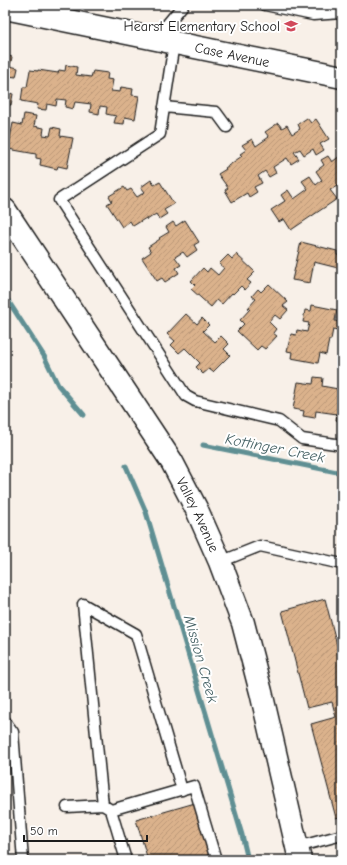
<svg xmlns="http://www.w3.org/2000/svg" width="347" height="865" viewBox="0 0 347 865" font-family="'Comic Neue',sans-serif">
	<defs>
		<pattern id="building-hatch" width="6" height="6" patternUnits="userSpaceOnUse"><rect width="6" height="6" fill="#dbb28c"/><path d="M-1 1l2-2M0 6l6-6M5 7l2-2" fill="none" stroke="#bb9878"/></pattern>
	</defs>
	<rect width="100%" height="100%" fill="#f8f0e8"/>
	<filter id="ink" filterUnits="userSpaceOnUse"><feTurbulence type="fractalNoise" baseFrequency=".025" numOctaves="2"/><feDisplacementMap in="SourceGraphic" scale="8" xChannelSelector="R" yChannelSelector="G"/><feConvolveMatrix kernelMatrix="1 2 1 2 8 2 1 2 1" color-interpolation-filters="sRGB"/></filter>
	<g filter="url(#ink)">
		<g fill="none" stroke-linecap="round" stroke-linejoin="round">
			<!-- stream -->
			<g stroke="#5f8f93" stroke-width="5">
				<polyline points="5,296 44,356 58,385 84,415"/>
				<polyline points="203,445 342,473"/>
				<polyline points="126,466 146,512 242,835 248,860"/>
			</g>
		</g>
		<!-- building -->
		<g fill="url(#building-hatch)" stroke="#1c1c1c">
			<polygon points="5,55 12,57 10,66 18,68 16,77 8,76 5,91"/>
			<polygon points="66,65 77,67 76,75 91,77 93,71 108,73 107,79 113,80 111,91 120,92 121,87 133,89 132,95 139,96 135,119 125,117 124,124 114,123 116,116 106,114 107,107 100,106 99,114 90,112 91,104 75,102 73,109 65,107 66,100 57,99 56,106 47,104 46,110 37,109 38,104 21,101 23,87 27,87 30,70 38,71 38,70 58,73 59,70 65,71"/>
			<polygon points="5,92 13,94 11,105 5,104"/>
			<polygon points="24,114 36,116 34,126 44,128 43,135 50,136 52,127 61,129 60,136 73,138 67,168 58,166 57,169 40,165 41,159 36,158 36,154 8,149 13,123 22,125"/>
			<polygon points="307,118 311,123 316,119 329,139 320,144 324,150 316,155 313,149 304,155 300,149 294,152 299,159 291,164 287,158 273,167 276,173 269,177 265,171 258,176 262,183 254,187 257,192 249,197 247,193 232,202 225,190 228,188 218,174 226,169 225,168 242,156 240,154 246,150 242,145 252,139 256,146 269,137 265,132 278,123 282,128 287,125 292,134 300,129 298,124"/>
			<polygon points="328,156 332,162 340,156 342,158 342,190 339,185 330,190 337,199 291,230 284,219 279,222 271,210 285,201 281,195 288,190 294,199 308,189 302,181 310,176 316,185 322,180 316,171 324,165 321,160"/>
			<polygon points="151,180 154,185 160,182 174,204 164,210 167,214 159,219 156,214 147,220 146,218 133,226 130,221 122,227 107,204 112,201 109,196 124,187 127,191 131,189 137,197 145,192 141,187"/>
			<polygon points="185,220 199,242 194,245 197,250 187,257 183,252 175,257 181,265 176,268 179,273 165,282 162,278 157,281 142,258 151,252 148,247 160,239 159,238 169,232 166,227 173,222 176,226"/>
			<polygon points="301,242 337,251 337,255 342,256 342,269 314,262 310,283 292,280"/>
			<polygon points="236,254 255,272 247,280 251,283 245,290 241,286 233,294 232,293 222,304 217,300 211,307 191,289 195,285 191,281 203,268 207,272 210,268 218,275 224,268 219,264 228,255 232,259"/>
			<polygon points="269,284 288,302 283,306 288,310 280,319 275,315 269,322 276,329 273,333 277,336 265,349 261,346 257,350 237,331 244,324 240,320 250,309 248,308 256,299 252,296 258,289 261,292"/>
			<polygon points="312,305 337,310 335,321 340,322 338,330 333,329 331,340 329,340 326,355 320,353 318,363 291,358 292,352 287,351 291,334 296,335 297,330 307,332 309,323 303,322 305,310 311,311"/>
			<polygon points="186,314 197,324 202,318 209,325 203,331 215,342 221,336 229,344 224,349 230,355 213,372 209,369 203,374 196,367 200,363 185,348 179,353 171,345 175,341 167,334"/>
			<polygon points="314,377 323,378 322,386 338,389 340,381 342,381 342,422 336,420 337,414 316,411 315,418 303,416 304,411 293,409 298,382 313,384"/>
			<polygon points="325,599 342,664 342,816 336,818 311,724 336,717 332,702 307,708 282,611"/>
			<polygon points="195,803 213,860 148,860 136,820"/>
		</g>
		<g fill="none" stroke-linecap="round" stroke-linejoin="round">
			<!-- service casing -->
			<g stroke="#1c1c1c" stroke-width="13">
				<g id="service">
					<polyline points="265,5 313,15 342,13"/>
					<polyline points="155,39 183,5"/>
					<polyline points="174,43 160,134 59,200 186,396 195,401 279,421 302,439 342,445"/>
					<polyline points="164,107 216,112 227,127"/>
					<polyline points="220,562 260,546 342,564"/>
					<polyline points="5,721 13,732 23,860"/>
					<polyline points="103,805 83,604 136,634 182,790"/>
					<polyline points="67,807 103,805 111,810 194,786 216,860"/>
					<polyline points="111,810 126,860"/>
					<polyline points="297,847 342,835"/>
				</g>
			</g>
			<!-- tertiary casing -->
			<g stroke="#1c1c1c" stroke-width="25">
				<g id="tertiary">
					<path id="s1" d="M5,8L342,77"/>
					<path id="s2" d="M5,210L172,462L197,510L220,562L243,623L261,692L300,860"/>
				</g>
			</g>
			<!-- service -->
			<use href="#service" stroke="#fff" stroke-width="10"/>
			<!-- tertiary -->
			<use href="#tertiary" stroke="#fff" stroke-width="22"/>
		</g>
	</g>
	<!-- icons -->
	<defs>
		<g id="school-bare" transform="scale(1.08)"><path d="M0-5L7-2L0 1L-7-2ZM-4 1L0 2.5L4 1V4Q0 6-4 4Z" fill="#d1495b" stroke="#fff" stroke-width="2.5" paint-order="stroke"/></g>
	</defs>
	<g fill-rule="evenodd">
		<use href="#school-bare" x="291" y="26"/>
	</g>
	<g text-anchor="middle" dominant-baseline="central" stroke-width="4" stroke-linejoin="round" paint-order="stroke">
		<!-- poi labels -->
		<g font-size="14" fill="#1c1c1c" stroke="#fff" text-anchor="end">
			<text x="280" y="26">Hearst Elementary School</text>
		</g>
		<!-- street labels -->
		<g font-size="14" fill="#1c1c1c" stroke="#fff">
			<text stroke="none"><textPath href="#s1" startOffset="232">Case Avenue</textPath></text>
			<text stroke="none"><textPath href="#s2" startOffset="361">Valley Avenue</textPath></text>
		</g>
		<!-- water labels -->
		<g font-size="15" font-style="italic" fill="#435f62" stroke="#fff">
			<text transform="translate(275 448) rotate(11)">Kottinger Creek</text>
			<text transform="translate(201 659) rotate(74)">Mission Creek</text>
		</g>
	</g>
	<!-- margin -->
	<rect width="347" height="865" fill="none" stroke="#fff" stroke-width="20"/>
	<rect x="10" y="10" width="327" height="845" fill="none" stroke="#1c1c1c" stroke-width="1.5" filter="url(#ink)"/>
	<!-- scale -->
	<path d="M24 835v6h123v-6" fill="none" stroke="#1c1c1c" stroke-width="2"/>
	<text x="30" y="835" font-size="12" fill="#1c1c1c" stroke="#ffffff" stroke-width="3" paint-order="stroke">50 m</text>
</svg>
